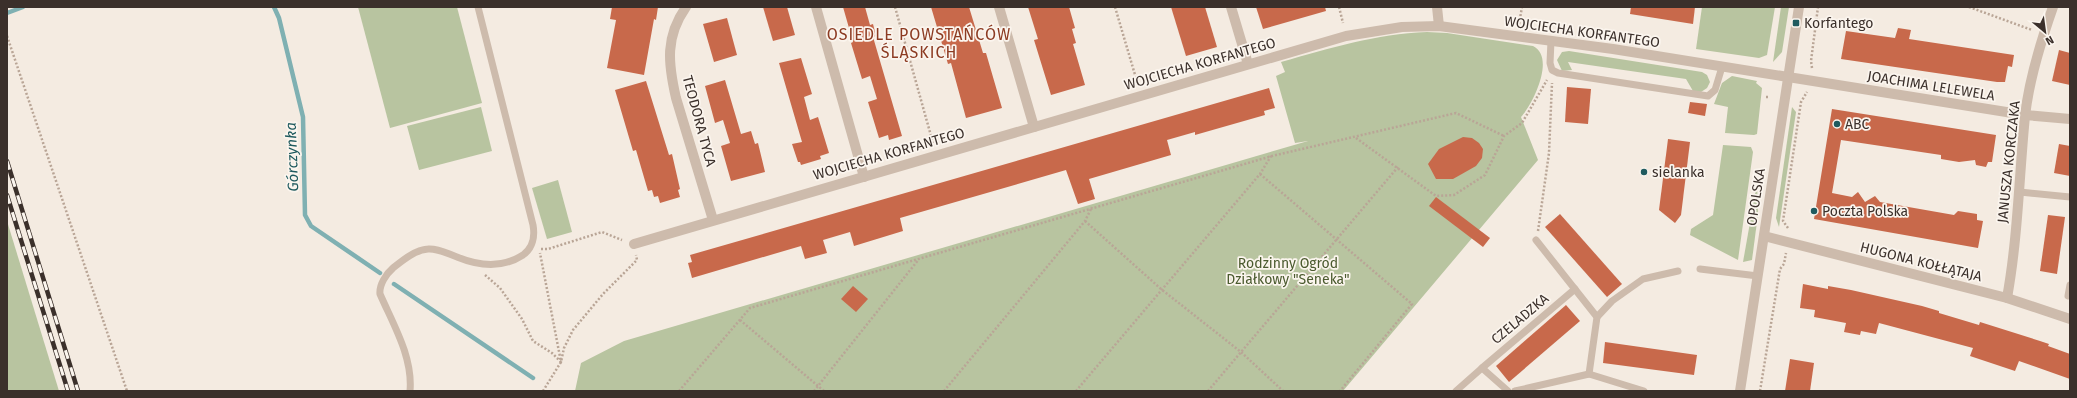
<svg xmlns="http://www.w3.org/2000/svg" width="2077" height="398" viewBox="0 0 2077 398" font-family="'Fira Sans',sans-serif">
	<rect width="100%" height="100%" fill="#f4ebe1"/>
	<!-- green -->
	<g fill="#b8c4a0">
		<polygon points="358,7 457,7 482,103 390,128"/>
		<polygon points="1702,7 1775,7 1767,55 1759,58 1696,49"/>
		<polygon points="1781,7 1789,7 1782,52 1773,62"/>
		<path d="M1427,32L1447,33L1533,46C1556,57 1533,104 1521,117L1538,160L1343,391H575L581,363L624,341L1308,141L1295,143L1276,76L1285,72L1281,62C1330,48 1376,34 1427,32Z"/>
		<polygon points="1569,51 1702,72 1707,75 1710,82 1707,88 1701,92 1693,91 1686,79 1568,62 1572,70 1562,71 1557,60 1562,52"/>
		<polygon points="1732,76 1757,81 1756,83 1762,88 1757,134 1754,135 1725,133 1728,107 1714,104 1722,83"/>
		<polygon points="481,107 492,151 419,170 407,126"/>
		<polygon points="1792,107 1796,112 1779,227 1776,218"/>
		<polygon points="1723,145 1751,147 1753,152 1738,260 1690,235 1691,229 1713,215"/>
		<polygon points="558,180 572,232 547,239 532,188"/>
		<polygon points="1757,183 1758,214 1752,260 1743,262"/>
		<polygon points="7,221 59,391 7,391"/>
	</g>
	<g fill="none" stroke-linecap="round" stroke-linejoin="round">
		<!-- stream -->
		<g stroke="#7fb0b2" stroke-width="4.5">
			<polyline points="274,7 279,18 303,117 305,215 311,226 380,273"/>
			<polyline points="7,13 23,7"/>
			<polyline points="394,284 533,378"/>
		</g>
	</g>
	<!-- building -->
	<g fill="#c8694b">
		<polygon points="612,7 658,7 656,20 654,19 644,75 607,68 616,20 610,19"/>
		<polygon points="763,7 787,7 795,35 773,41"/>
		<polygon points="843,7 865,7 870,25 873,24 876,36 873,37 902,136 889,140 888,135 879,138 868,102 877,99 870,76 862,79 851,43 853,42"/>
		<polygon points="931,7 969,7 983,53 986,53 1002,108 966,118 951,63 948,64"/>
		<polygon points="1028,7 1069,7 1075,28 1072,29 1076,43 1073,44 1085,85 1051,95 1034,40 1038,39"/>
		<polygon points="1171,7 1205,7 1217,47 1186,56"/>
		<polygon points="1256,7 1325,7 1326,11 1263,29"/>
		<polygon points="1631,7 1695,7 1693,24 1630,14"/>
		<polygon points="727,18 737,55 714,62 703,24"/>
		<polygon points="1898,28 1911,30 1909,39 2014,55 2012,67 2008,66 2005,82 1997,82 1841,59 1846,31 1895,38"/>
		<polygon points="2059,50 2070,53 2070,85 2052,81"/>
		<polygon points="801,58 812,94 804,97 810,120 818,117 829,153 820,156 821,159 801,165 800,162 798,162 792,144 802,142 779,63"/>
		<polygon points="725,80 741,134 751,131 755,144 758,143 765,172 731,181 721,146 730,143 723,120 715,123 705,86"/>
		<polygon points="646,81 669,155 672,154 680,189 678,190 680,197 660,203 658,196 654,197 652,190 648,191 636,150 633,151 615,90"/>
		<polygon points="1567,87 1591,89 1588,124 1565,122"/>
		<polygon points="1269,88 1275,108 1264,111 1265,115 1195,135 1195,132 1167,140 1171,155 1089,179 1095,199 1078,204 1066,170 900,218 903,231 854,246 850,232 823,240 827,253 805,259 801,246 692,278 688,263 692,262 690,255"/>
		<polygon points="1690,102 1707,104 1705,116 1688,113"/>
		<polygon points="1832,109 1996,135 1992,162 1988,162 1986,167 1976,165 1975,160 1959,162 1941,159 1941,155 1841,140 1832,193 1852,197 1858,192 1865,202 1875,196 1880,202 1954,215 1958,211 1977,214 1977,220 1983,221 1978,248 1814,219"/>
		<polygon points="1463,137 1472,138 1479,143 1483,149 1482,158 1476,166 1453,179 1436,179 1428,164 1439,149"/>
		<polygon points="1668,139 1690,142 1681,215 1675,223 1659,210"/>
		<polygon points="2059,144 2070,146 2070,176 2054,173"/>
		<polygon points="1436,197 1490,238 1483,247 1429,206"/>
		<polygon points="1560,214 1622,284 1607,297 1545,227"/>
		<polygon points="2048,215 2065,217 2057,274 2040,271"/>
		<polygon points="1803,284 1828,289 1828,286 1851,290 1922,306 1939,311 1939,313 1979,325 1980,322 2040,341 2049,344 2048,346 2070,354 2070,379 2019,361 2015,371 1970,356 1973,348 1879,323 1876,334 1861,331 1860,335 1844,332 1846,323 1814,317 1815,310 1800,308"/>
		<polygon points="853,286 868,299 856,312 841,299"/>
		<polygon points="1566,305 1580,321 1509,382 1496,366"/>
		<polygon points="1605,342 1697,355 1694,375 1603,363"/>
		<polygon points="1790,359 1814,363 1810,391 1785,391"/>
	</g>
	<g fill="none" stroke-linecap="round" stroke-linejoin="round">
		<!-- path -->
		<g stroke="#b9a596" stroke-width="2.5" stroke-dasharray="2 2" stroke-linecap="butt">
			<polyline points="895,7 933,143"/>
			<polyline points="1115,7 1138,85"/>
			<polyline points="1339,7 1343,23"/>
			<polyline points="1969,7 2032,30"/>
			<polyline points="1519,24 1522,7"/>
			<polyline points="7,36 127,391"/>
			<polyline points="1812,68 1811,61 1818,7"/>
			<polyline points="1766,97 1769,97"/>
			<polyline points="1356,138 1436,196 1454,195 1485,175 1504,136 1522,123 1547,80"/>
			<polyline points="1260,174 1412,304 1340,391"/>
			<polyline points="1085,221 1161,289 1241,352 1283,391"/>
			<polyline points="1788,228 1783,221 1801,102 1807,92"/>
			<polyline points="1538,231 1549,153 1552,83"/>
			<polyline points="541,249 548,249 602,232 622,240"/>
			<polyline points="485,275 500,288 522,319 533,341 552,353 561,362 540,253"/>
			<polyline points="740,320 824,391"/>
			<polyline points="543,391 561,362 564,348 573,330 603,294 637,260 636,255"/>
			<polyline points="679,391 750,308 1272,156 1456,113 1504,136"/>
			<polyline points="814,391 919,259"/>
			<polyline points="944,391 1085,221 1092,207"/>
			<polyline points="1076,391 1260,174 1271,156"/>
			<polyline points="1208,391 1398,167"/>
			<polyline points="1760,391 1780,269 1784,264 1786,253"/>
		</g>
		<!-- service -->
		<g stroke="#cdbbac" stroke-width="7">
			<polyline points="1551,41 1550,63 1552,70 1558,73 1708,96 1715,90 1722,67"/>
			<polyline points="2020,192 2070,197"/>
			<polyline points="1536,240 1597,317 1589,374"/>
			<polyline points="1700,269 1758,276"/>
			<polyline points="2068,296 2070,285"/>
			<polyline points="1597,317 1612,301 1643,279 1678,271"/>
			<polyline points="1482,368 1575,289"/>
			<path d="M410,391C413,357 393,324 380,294C379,285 386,274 393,268C403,260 415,250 428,249C438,248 448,254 457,257C479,266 503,268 523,255C533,248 535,236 533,225L478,7"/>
			<polyline points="1456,391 1482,368 1508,391"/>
			<polyline points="1515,391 1589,374 1644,391"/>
		</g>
		<!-- minor -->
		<g stroke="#cdbbac" stroke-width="10">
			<path d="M686,7C665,37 668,63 676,98L713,220"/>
			<polyline points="816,7 864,177"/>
			<polyline points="999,7 1034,127"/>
			<polyline points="1231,7 1248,64"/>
			<polyline points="1437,7 1439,26"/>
			<polyline points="1764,236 2007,298 2070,319"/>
			<polyline points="634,244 1346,36 1402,27 1439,26 1613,49 2025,115 2070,119"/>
			<path d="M2007,298C2018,237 2019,177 2025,116C2029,80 2041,41 2053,7"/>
		</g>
		<!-- tertiary -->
		<polyline stroke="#cdbbac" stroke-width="10" points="1740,391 1799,7"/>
		<!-- rail casing -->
		<g stroke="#3b302b" stroke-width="4.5">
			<g id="rail">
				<polyline points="7,161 78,391"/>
				<polyline points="7,195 68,391"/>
			</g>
		</g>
		<!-- rail -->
		<use href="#rail" stroke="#fbf5ee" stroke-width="3" stroke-dasharray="9" stroke-linecap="butt"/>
	</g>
	<!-- markers -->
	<g fill="#1f5a5e" stroke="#fbf5ee" stroke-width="1.5">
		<rect x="1792" y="19" width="8" height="8" rx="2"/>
		<circle cx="1837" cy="124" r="4"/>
		<circle cx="1644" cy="172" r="4"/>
		<circle cx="1814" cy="211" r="4"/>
	</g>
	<g text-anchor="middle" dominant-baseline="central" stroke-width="3.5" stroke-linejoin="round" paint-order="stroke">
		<!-- poi labels -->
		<g font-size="14" fill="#3b302b" stroke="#fbf5ee" text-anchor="start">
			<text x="1804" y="23">Korfantego</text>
			<text x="1845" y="124">ABC</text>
			<text x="1652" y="172">sielanka</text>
			<text x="1822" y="211">Poczta Polska</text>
		</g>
		<!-- street labels -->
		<g font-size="14" fill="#3b302b" stroke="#fbf5ee">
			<text transform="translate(1582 32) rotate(8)">WOJCIECHA KORFANTEGO</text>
			<text transform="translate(1200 64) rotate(-16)">WOJCIECHA KORFANTEGO</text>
			<text transform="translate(1931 86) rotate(9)">JOACHIMA LELEWELA</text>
			<text transform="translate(699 121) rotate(75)">TEODORA TYCA</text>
			<text transform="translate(889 154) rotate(-16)">WOJCIECHA KORFANTEGO</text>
			<text transform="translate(2009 162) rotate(-84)">JANUSZA KORCZAKA</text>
			<text transform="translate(1756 197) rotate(-81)">OPOLSKA</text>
			<text transform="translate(1921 262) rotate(14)">HUGONA KOŁŁĄTAJA</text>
			<text transform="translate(1520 319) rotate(-40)">CZELADZKA</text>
		</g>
		<!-- park labels -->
		<g font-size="14" fill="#4a5a2e" stroke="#fbf5ee">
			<text x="1288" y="263">Rodzinny Ogród<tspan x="1288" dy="16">Działkowy "Seneka"</tspan></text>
		</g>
		<!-- water labels -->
		<g font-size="15" font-style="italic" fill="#1f5a5e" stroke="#fbf5ee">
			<text transform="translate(292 157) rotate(-92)">Górczynka</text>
		</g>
		<!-- quarter labels -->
		<g font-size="16" letter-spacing="1" fill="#8c3b22" stroke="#fbf5ee">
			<text x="919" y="34">OSIEDLE POWSTAŃCÓW<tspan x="919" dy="18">ŚLĄSKICH</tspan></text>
		</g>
	</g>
	<!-- border -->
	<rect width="2077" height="398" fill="none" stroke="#3b302b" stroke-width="16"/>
	<!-- north arrow -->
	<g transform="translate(2045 32) rotate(151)" stroke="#fbf5ee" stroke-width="3" paint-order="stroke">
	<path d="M0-3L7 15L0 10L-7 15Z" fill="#3b302b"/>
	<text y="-6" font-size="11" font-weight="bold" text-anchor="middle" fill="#3b302b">N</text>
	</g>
</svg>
